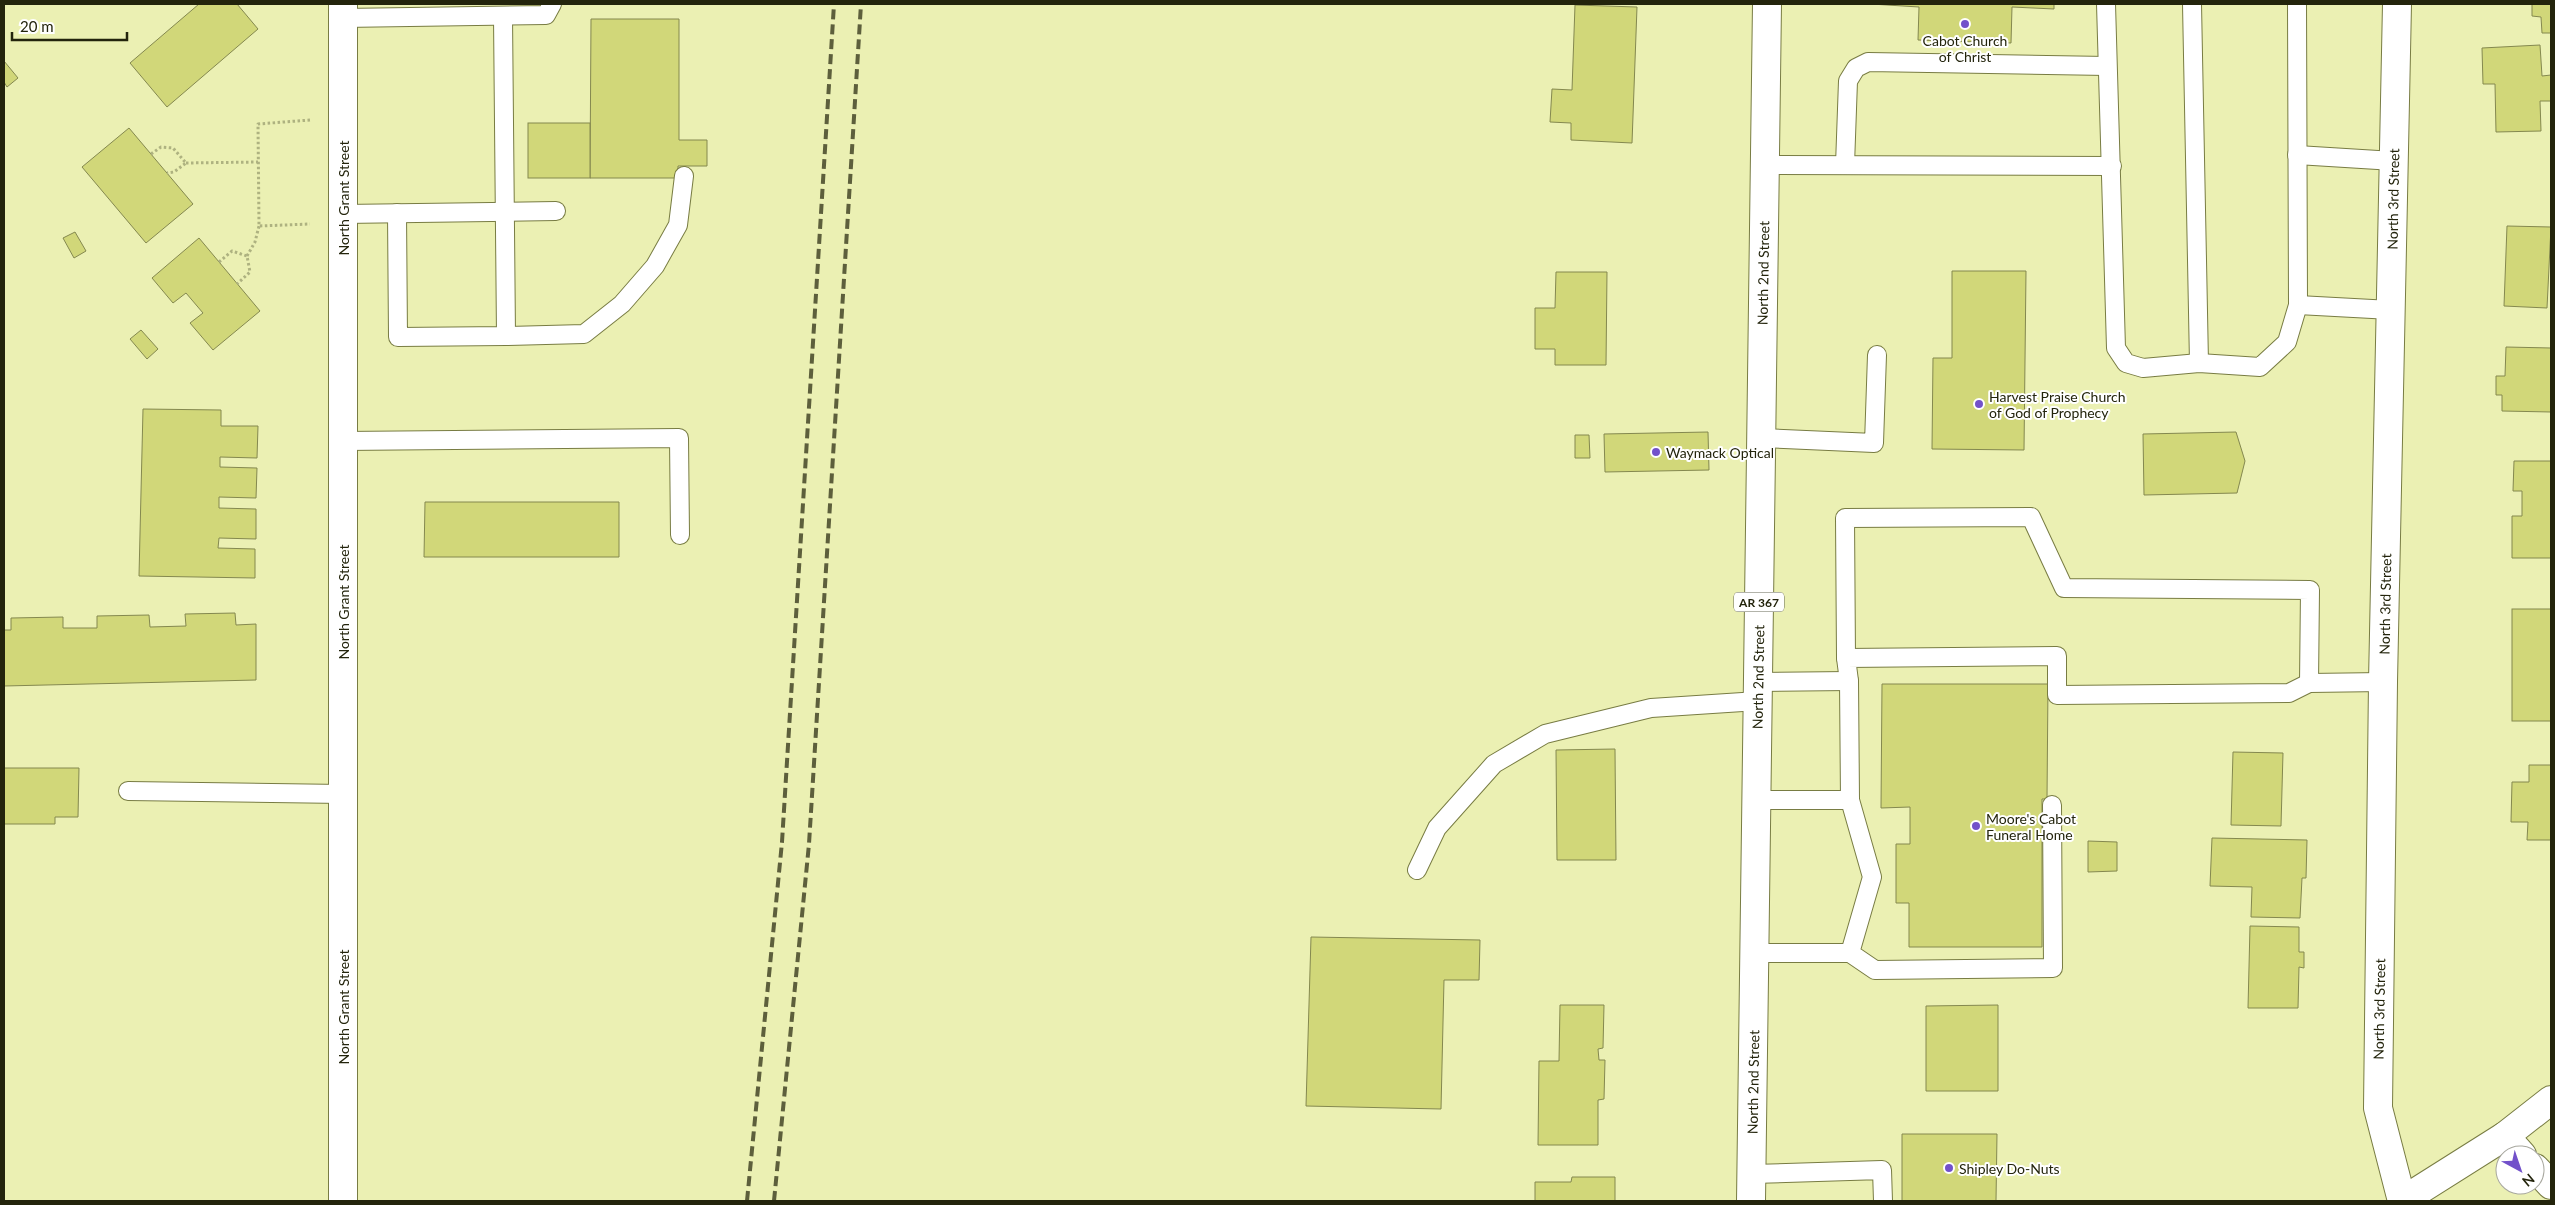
<svg xmlns="http://www.w3.org/2000/svg" width="2555" height="1205" viewBox="0 0 2555 1205" font-family="Lato,sans-serif">
	<rect width="100%" height="100%" fill="#ebf0b3"/>
	<!-- building -->
	<g fill="#d1d779" stroke="#84884f">
		<polygon points="199,4 237,4 258,29 167,107 130,63"/>
		<polygon points="1871,4 2054,4 2054,9 2012,7 2011,43 1918,40 1919,7"/>
		<polygon points="2532,4 2551,4 2551,33 2542,33 2541,17 2532,16"/>
		<polygon points="1575,5 1637,7 1632,143 1571,140 1571,123 1550,122 1552,89 1572,90"/>
		<polygon points="591,19 679,19 679,140 707,140 707,166 678,166 678,178 590,178"/>
		<polygon points="2540,45 2542,76 2551,75 2551,101 2540,101 2541,131 2496,132 2495,84 2483,84 2482,48"/>
		<polygon points="4,61 18,78 7,87 4,82"/>
		<rect x="528" y="123" width="62" height="55"/>
		<polygon points="129,128 193,204 146,243 82,167"/>
		<polygon points="2507,226 2551,227 2547,308 2504,306"/>
		<polygon points="75,232 86,251 74,258 63,238"/>
		<polygon points="199,238 260,311 213,350 190,323 203,313 186,293 173,303 152,278"/>
		<polygon points="1952,271 2026,271 2024,450 1932,449 1933,358 1952,358"/>
		<polygon points="1556,272 1607,272 1606,365 1555,365 1555,349 1535,349 1535,308 1555,308"/>
		<polygon points="141,330 158,349 147,359 130,339"/>
		<polygon points="2506,347 2551,348 2551,412 2502,411 2502,395 2496,395 2496,376 2505,376"/>
		<polygon points="143,409 221,410 221,426 258,426 257,458 220,457 220,467 257,468 256,498 219,497 219,508 256,509 256,539 219,538 218,548 255,549 255,578 139,576"/>
		<polygon points="1708,432 1709,470 1605,472 1604,434"/>
		<polygon points="2236,432 2245,461 2237,493 2144,495 2143,434"/>
		<polygon points="1575,435 1589,435 1590,458 1575,458"/>
		<polygon points="2514,461 2551,461 2551,558 2512,558 2512,516 2522,516 2522,491 2513,491"/>
		<polygon points="425,502 619,502 619,557 424,557"/>
		<rect x="2512" y="609" width="39" height="112"/>
		<polygon points="235,613 236,625 256,624 256,680 4,686 4,630 11,630 11,618 63,617 63,628 97,628 97,616 149,615 150,627 186,626 185,614"/>
		<polygon points="1882,684 2048,684 2047,799 2042,799 2042,947 1909,947 1909,903 1896,903 1896,844 1910,844 1910,807 1881,808"/>
		<polygon points="1615,749 1616,860 1557,860 1556,750"/>
		<polygon points="2233,752 2283,753 2281,826 2231,825"/>
		<polygon points="2529,765 2551,765 2551,840 2527,840 2528,822 2511,822 2512,782 2529,782"/>
		<polygon points="4,768 79,768 78,817 55,817 55,824 4,824"/>
		<polygon points="2212,838 2307,840 2306,878 2302,878 2300,918 2251,917 2252,887 2210,886"/>
		<polygon points="2088,841 2117,842 2117,871 2088,872"/>
		<polygon points="2250,926 2299,927 2299,952 2304,952 2304,968 2299,967 2298,1008 2248,1008"/>
		<polygon points="1311,937 1480,940 1479,980 1444,980 1441,1109 1306,1106"/>
		<polygon points="1560,1005 1604,1005 1603,1048 1598,1049 1599,1060 1605,1060 1604,1099 1598,1100 1598,1145 1538,1145 1539,1061 1559,1061"/>
		<polygon points="1998,1005 1998,1091 1926,1091 1926,1006"/>
		<polygon points="1902,1134 1997,1134 1996,1201 1902,1201"/>
		<polygon points="1572,1177 1615,1177 1615,1201 1535,1201 1535,1182 1571,1182"/>
	</g>
	<g fill="none" stroke-linecap="round" stroke-linejoin="round">
		<!-- lane casing -->
		<g stroke="#787c43" stroke-width="20">
			<g id="lane">
				<polyline points="2106,4 2116,348 2126,363 2143,368 2199,363 2260,367 2287,342 2298,305 2297,4"/>
				<polyline points="2192,4 2199,363"/>
				<polyline points="343,18 546,15 552,4"/>
				<polyline points="2297,155 2394,161"/>
				<polyline points="1765,165 2112,166"/>
				<polyline points="1845,165 1848,81 1856,68 1868,62 2107,66"/>
				<polyline points="397,213 398,337 506,336 503,16"/>
				<polyline points="343,214 556,211"/>
				<polyline points="2298,305 2391,310"/>
				<polyline points="506,336 584,334 622,304 655,266 678,225 684,176"/>
				<polyline points="1761,438 1874,443 1877,355"/>
				<polyline points="343,441 679,438 680,535"/>
				<polyline points="1846,658 1845,518 2031,517 2064,588 2310,590 2309,683"/>
				<polyline points="1758,682 1849,681"/>
				<polyline points="128,791 343,794"/>
				<polyline points="1757,800 1850,800"/>
				<polyline points="2052,805 2053,968 1875,970 1850,953 1872,877 1850,800 1849,681 1846,658 2057,656 2057,695 2289,693 2309,683 2383,682"/>
				<polyline points="1417,870 1437,828 1494,764 1545,734 1651,708 1758,701"/>
				<polyline points="1754,953 1850,953"/>
				<polyline points="1752,1174 1882,1170 1883,1201"/>
			</g>
		</g>
		<!-- street casing -->
		<g stroke="#787c43" stroke-width="30">
			<g id="street">
				<polyline points="343,4 343,1201"/>
				<polyline points="2397,4 2383,682 2378,1108 2402,1201"/>
				<polyline points="2505,1136 2522,1155"/>
				<polyline points="2535,1168 2551,1185"/>
				<polyline points="2402,1201 2505,1136 2551,1100"/>
			</g>
		</g>
		<!-- primary casing -->
		<g stroke="#787c43" stroke-width="30">
			<polyline id="primary" points="1751,1201 1767,4"/>
		</g>
		<!-- path -->
		<g stroke="#aeb280" stroke-width="3" stroke-dasharray="2.5 2.5" stroke-linecap="butt">
			<polyline points="310,120 258,124 259,226 310,224"/>
			<polyline points="151,154 161,147 173,148 186,163 174,172 167,173"/>
			<polyline points="186,163 258,162"/>
			<polyline points="247,256 255,242 259,226"/>
			<polyline points="219,262 232,251 247,256 250,272 237,284"/>
		</g>
		<!-- lane -->
		<use href="#lane" stroke="#fff" stroke-width="18"/>
		<!-- street -->
		<use href="#street" stroke="#fff" stroke-width="28"/>
		<!-- primary -->
		<use href="#primary" stroke="#fff" stroke-width="28"/>
		<!-- rail -->
		<g stroke="#5d5f3c" stroke-width="4" stroke-dasharray="10 5" stroke-linecap="butt">
			<polyline points="747,1201 782,842 834,4"/>
			<polyline points="774,1201 809,844 861,4"/>
		</g>
	</g>
	<!-- markers -->
	<g fill="#7251ca" stroke="#fff" stroke-width="2">
		<circle cx="1965" cy="24" r="5"/>
		<circle cx="1979" cy="404" r="5"/>
		<circle cx="1656" cy="452" r="5"/>
		<circle cx="1976" cy="826" r="5"/>
		<circle cx="1949" cy="1168" r="5"/>
	</g>
	<g text-anchor="middle" dominant-baseline="central" stroke-width="4" stroke-linejoin="round" paint-order="stroke">
		<!-- shield labels -->
		<rect fill="#fff" stroke="#656655" stroke-width="1" x="1734" y="592.5" width="50" height="19" rx="4"/>
		<g font-size="12" font-weight="bold" fill="#23240c">
			<text x="1759" y="602">AR 367</text>
		</g>
		<!-- poi labels -->
		<g font-size="14" fill="#23240c" stroke="#fff" text-anchor="start">
			<text x="1965" y="40" text-anchor="middle">Cabot Church<tspan x="1965" dy="16">of Christ</tspan></text>
			<text x="1989" y="396">Harvest Praise Church<tspan x="1989" dy="16">of God of Prophecy</tspan></text>
			<text x="1666" y="452">Waymack Optical</text>
			<text x="1986" y="818">Moore's Cabot<tspan x="1986" dy="16">Funeral Home</tspan></text>
			<text x="1959" y="1168">Shipley Do-Nuts</text>
		</g>
		<!-- street labels -->
		<g font-size="14" fill="#23240c" stroke="#fff">
			<text transform="translate(343 198) rotate(-90)">North Grant Street</text>
			<text transform="translate(2393 199) rotate(-89)">North 3rd Street</text>
			<text transform="translate(1763 273) rotate(-89)">North 2nd Street</text>
			<text transform="translate(343 602) rotate(-90)">North Grant Street</text>
			<text transform="translate(2385 604) rotate(-89)">North 3rd Street</text>
			<text transform="translate(1758 677) rotate(-89)">North 2nd Street</text>
			<text transform="translate(343 1007) rotate(-90)">North Grant Street</text>
			<text transform="translate(2379 1009) rotate(-89)">North 3rd Street</text>
			<text transform="translate(1753 1082) rotate(-89)">North 2nd Street</text>
		</g>
	</g>
	<!-- border -->
	<rect width="2555" height="1205" fill="none" stroke="#23240c" stroke-width="10"/>
	<!-- north arrow -->
	<g transform="translate(2520 1170) rotate(140)"><circle r="24" fill="#ffffff" stroke="#a7a79e"/>
	<path d="M0-4L9 19L0 12L-9 19Z" fill="#7251ca"/>
	<text y="-8" font-size="14" font-weight="bold" text-anchor="middle" fill="#23240c">N</text>
	</g>
	<!-- scale -->
	<path d="M12 32v8h115v-8" fill="none" stroke="#23240c" stroke-width="2.5"/>
	<text x="20" y="32" font-size="15" fill="#23240c" stroke="#ffffff" stroke-width="4" paint-order="stroke">20 m</text>
</svg>
